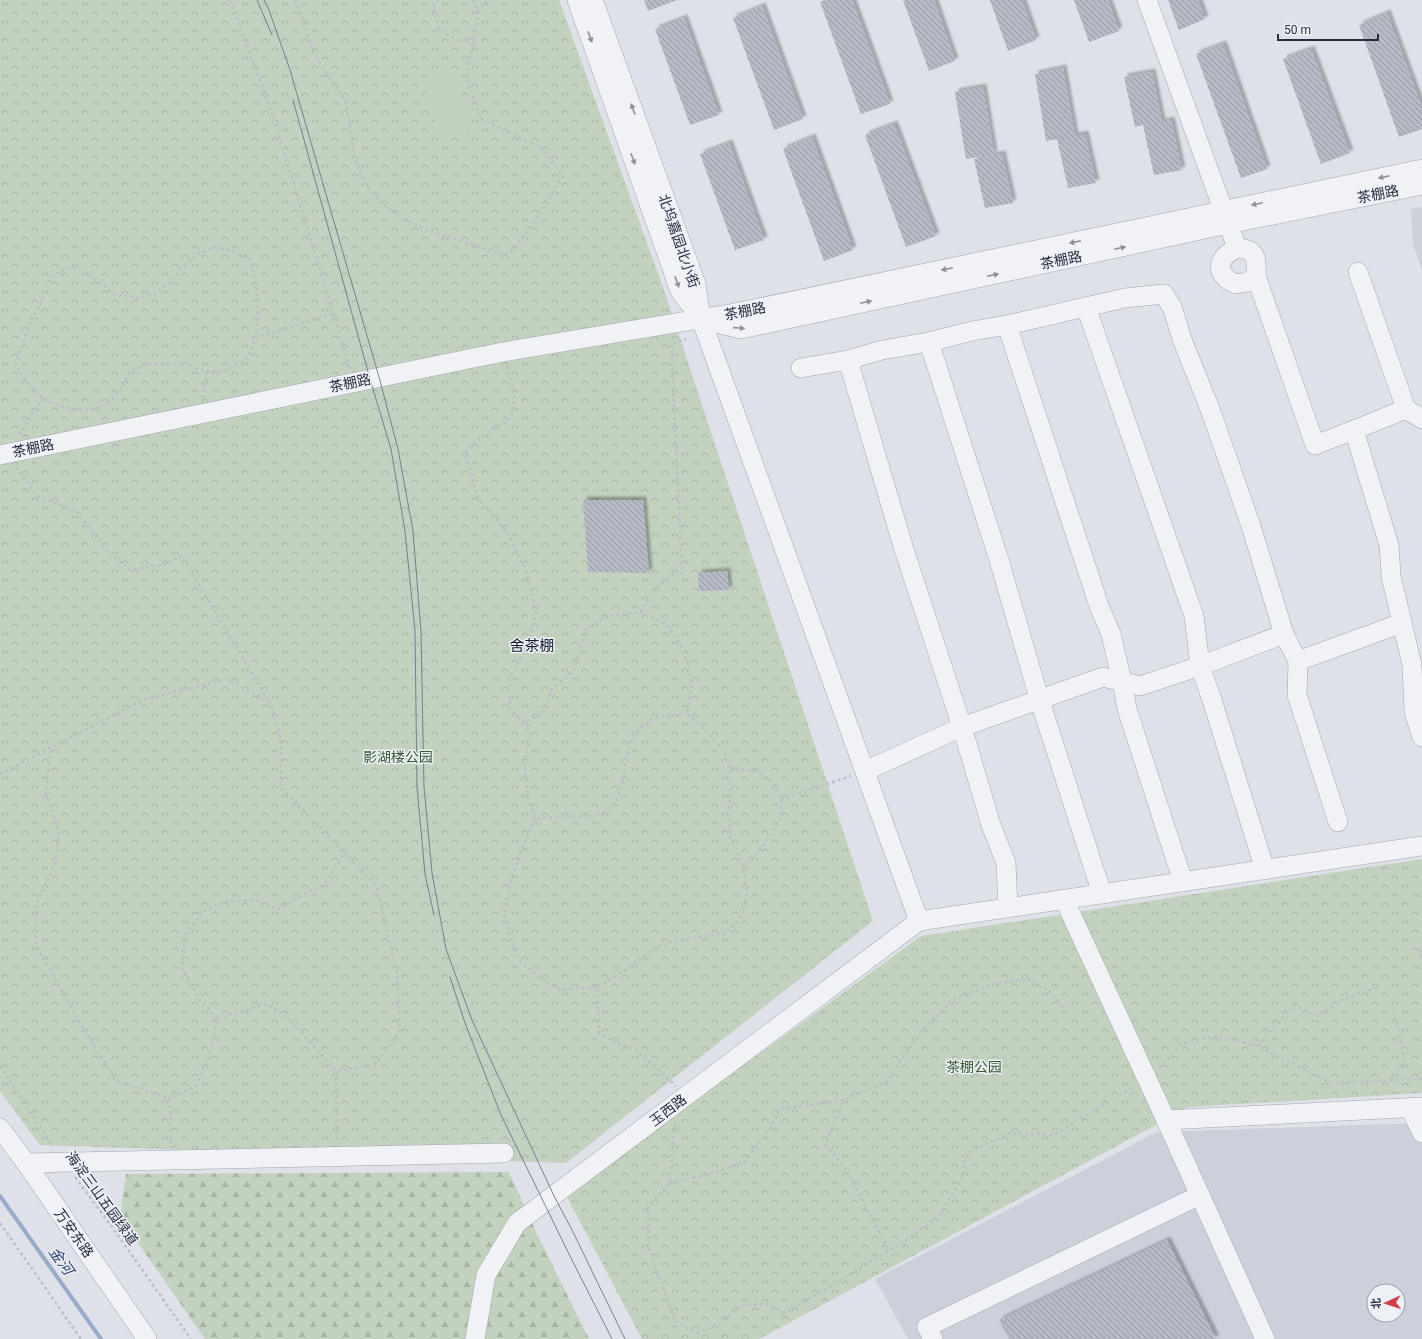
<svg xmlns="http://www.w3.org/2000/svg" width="1422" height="1339" viewBox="0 0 1422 1339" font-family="Roboto,'Noto Sans SC',sans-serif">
	<defs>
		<pattern id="forest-firs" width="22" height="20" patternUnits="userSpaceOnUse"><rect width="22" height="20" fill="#c2d2bf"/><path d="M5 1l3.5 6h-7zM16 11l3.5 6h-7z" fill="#a7b5a5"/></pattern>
		<pattern id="park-crowns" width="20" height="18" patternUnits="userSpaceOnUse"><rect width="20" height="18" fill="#c2d2bf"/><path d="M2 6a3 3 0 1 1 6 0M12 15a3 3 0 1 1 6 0" fill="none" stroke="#a7b5a5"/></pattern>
		<pattern id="building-back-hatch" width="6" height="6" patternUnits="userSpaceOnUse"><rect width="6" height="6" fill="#b5bac5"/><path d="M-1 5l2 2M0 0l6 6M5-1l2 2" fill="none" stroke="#9398a1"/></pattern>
		<filter id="shadow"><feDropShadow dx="3.5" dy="-3.5" stdDeviation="1" flood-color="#0004"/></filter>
	</defs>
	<rect width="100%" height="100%" fill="#dee1e8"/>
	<!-- built -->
	<g fill="#ccd0da" fill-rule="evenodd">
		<polygon points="1422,207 1422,270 1413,245 1411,209"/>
		<path d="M1422,1123V1339H908L875,1279L1157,1132ZM1374,1291H1398V1315H1374Z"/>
	</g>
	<!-- forest -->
	<polygon fill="url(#forest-firs)" points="509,1172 537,1234 589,1339 205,1339 120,1217 126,1174"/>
	<!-- park -->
	<g fill="url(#park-crowns)">
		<polygon points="0,0 559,0 664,290 873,921 566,1163 40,1145 0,1091"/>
		<polygon points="1422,859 1422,1093 1189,1107 759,1339 642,1339 566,1195 921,936"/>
	</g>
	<!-- pitch -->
	<polygon fill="#c2d2bf" points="453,71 473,128 443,140 421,83"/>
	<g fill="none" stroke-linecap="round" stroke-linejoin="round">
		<!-- stream -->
		<polyline stroke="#98abc9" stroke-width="4" points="0,1196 101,1339"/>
	</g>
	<!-- building -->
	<g fill="url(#building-back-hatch)" filter="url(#shadow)">
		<polygon points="644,0 677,0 648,11"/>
		<polygon points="826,0 852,0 890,104 861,114 820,2"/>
		<polygon points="903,0 934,0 955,61 929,71"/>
		<polygon points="990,0 1022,0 1036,40 1008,51"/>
		<polygon points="1074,0 1108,0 1119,31 1089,42"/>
		<polygon points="1168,0 1198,0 1205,19 1179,30"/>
		<polygon points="762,6 803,119 774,130 733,18"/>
		<polygon points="1387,13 1422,108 1422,129 1399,137 1359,25"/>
		<polygon points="684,18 719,115 690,125 655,29"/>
		<polygon points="1223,44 1267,169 1241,178 1196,54"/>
		<polygon points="1311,49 1350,153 1321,164 1283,59"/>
		<polygon points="1063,68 1075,136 1085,134 1096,183 1068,188 1057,139 1046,141 1035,74"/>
		<polygon points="1152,72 1162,122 1171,120 1182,170 1154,175 1143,125 1135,127 1124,77"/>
		<polygon points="983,87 994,154 966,159 955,92"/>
		<polygon points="894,124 936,236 906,247 865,135"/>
		<polygon points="812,137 853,250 824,261 783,149"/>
		<polygon points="729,143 764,240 735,250 700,154"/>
		<polygon points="1002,154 1013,203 985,208 974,159"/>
		<polygon points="583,500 643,500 649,573 588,572"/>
		<polygon points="727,571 729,590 699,591 698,573"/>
		<polygon points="1167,1240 1216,1339 1009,1339 999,1320"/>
	</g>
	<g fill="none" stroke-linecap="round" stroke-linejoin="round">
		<!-- minor casing -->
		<g stroke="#a3a7b2" stroke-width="20">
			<g id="minor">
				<polyline points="577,0 680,291 699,316"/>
				<polyline points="593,0 696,284 701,319 919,921 1422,846"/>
				<path d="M1147,0L1237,248C1257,249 1257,259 1256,276L1315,445L1354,430"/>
				<path d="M1237,248C1216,258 1214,274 1236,284L1247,282L1256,276"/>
				<polyline points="1358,272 1406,409 1422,419"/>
				<polyline points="708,321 741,329 1228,224 1422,185"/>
				<polyline points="1007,325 1099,606 1111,634 1122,681 1127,709 1183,882"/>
				<polyline points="929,342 999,560 1039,698 1102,894"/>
				<polyline points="848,360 902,543 962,727 991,825 1006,863 1008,908"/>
				<polyline points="801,368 848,360 882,350 929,342 972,331 1007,325 1125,298 1164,294 1172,307 1183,342 1210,409 1251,526 1284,634 1298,661 1297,695 1338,822"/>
				<polyline points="1406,409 1354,430 1389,545 1391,576 1412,665 1414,712 1422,737"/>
				<polyline points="0,455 503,352 735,313 1422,169"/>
				<polyline points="1298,661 1402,623"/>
				<polyline points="865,771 962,727 1103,677 1140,686 1200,666 1194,616 1086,307"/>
				<polyline points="1265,870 1212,700 1200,666 1284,634"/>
				<polyline points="1064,899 1166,1120 1422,1107"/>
				<polyline points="1410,1108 1422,1133"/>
				<polyline points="1166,1120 1265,1339"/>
				<polyline points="0,1128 26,1163 147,1339"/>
				<polyline points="26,1163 504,1153"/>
				<polyline points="475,1339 486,1275 517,1223 919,921"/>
				<polyline points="933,1339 927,1327 1200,1195"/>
			</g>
		</g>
		<!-- path -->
		<g stroke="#bcbfc6" stroke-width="2.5" stroke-dasharray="3 3" stroke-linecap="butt">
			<polyline points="230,0 273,116 350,368"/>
			<polyline points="295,0 302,17 314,54 346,102 355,159 364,182 381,203 412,223 428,230 504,255 515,248 547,203 563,176 543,149 481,119 466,76 474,38 459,41 440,30 432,6 438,0"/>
			<polyline points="473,0 478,11 474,38"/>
			<polyline points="478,11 486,0"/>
			<path d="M215,247L229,250L250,259C257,283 261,313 255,338C253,345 250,352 247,359L222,372L199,370L187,363L146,364L130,371L122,387L108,404L89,410L70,409L56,405L43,398L24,378L16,364L31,319L40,305L46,285L55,274L70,267L80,269L101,283L113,294L137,298L153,295L171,282L182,267L198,254Z"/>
			<polyline points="255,338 333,314"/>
			<polyline points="507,366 515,397 511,418 480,438 465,453 478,499 506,531 526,570 536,613 527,645 509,680 510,710 524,722 543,714 552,689 574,670 583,641 586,628 610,616 640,612 655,589 682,568 671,344 686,339"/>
			<polyline points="202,398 208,371"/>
			<polyline points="19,435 43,398"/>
			<polyline points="16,467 37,496 77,512 107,551 130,570 166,564 181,555 269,702"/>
			<polyline points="640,612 666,624 680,644 689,665 692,686 687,713 705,730 724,751 730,768 730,837 743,864 747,893 743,916 724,934 698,937 672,942 656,947 621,973 597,987 599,1033 618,1044 635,1049 676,1086"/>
			<path d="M524,722L531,736L524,760L528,797L535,818C545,818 555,817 565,816C577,816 590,818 602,813C635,797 614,746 646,723C657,715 674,715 687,713"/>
			<polyline points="730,768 756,771 772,782 781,800 781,816 772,833 760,850 743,864"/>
			<polyline points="0,774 145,699 228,679 270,703 281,738 281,787 376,886 397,973 400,1030 376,1064 336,1071 289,1019 267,1004 218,1018 208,1060 196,1086 170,1099 116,1080 81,1025 36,945 36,905 55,863 59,832 46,793 51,748"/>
			<polyline points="781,800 851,776"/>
			<polyline points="535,818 522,849 511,881 504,914 509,934 519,960 532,972 560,990 597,987"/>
			<polyline points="1422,950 1420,951 1422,959"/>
			<polyline points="218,1018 200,1001 182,968 185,935 202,912 222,902 254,900 278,909 325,883 345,853"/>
			<polyline points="1258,1046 1294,1005 1318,1016 1343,999 1377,988"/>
			<polyline points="0,1066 53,1147"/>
			<polyline points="1159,1068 1181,1044 1216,1036 1258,1046 1331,1083 1422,1079"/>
			<polyline points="336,1071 337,1141"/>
			<polyline points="1390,1080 1405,1060 1394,1012"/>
			<polyline points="1119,1095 1135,1087"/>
			<polyline points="170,1099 171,1145"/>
			<polyline points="844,1100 825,1144 847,1171 889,1251"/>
			<polyline points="675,1124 669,1183 648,1207 649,1248 675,1321 699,1333 718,1324 742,1305 766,1304 785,1313 889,1251 938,1218 961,1180 967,1153 1010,1133 1054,1135 1107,1103"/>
			<polyline points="75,1177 112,1227 191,1339"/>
			<polyline points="669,1183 713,1173 745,1162 769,1130 780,1109 844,1100 887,1081 925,1026 954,999 993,984 1028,979 1048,990 1064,1008"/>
			<polyline points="0,1223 81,1339"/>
		</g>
		<!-- minor -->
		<use href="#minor" stroke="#f1f2f6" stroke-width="19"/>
		<!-- tram -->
		<g stroke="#777f92" stroke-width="1">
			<polyline points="257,0 272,35"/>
			<polyline points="264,0 269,10 290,70 379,377 398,449 413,531 421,631 424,787 432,873 446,949 472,1020 554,1196 572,1230 625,1339"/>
			<polyline points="293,100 370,379 391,449 405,531 415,631 417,787 425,874 434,915"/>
			<polyline points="450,977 465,1023 501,1115 568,1252 612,1339"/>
		</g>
	</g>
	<!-- one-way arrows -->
	<defs><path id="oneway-solid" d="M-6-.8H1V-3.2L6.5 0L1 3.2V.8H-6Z"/></defs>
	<g fill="#8c909a">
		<use href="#oneway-solid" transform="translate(590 37) rotate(70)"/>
		<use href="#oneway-solid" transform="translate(633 109) rotate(-110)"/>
		<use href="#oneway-solid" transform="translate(633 159) rotate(70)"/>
		<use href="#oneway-solid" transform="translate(1384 177) rotate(168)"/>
		<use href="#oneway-solid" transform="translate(1257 204) rotate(168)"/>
		<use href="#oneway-solid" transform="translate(1075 242) rotate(168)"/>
		<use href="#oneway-solid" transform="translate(1120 248) rotate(-12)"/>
		<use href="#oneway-solid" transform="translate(947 269) rotate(168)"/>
		<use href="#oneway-solid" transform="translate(993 275) rotate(-12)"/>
		<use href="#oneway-solid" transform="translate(677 282) rotate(70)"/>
		<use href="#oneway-solid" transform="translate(866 302) rotate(-12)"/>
		<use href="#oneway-solid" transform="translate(739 328) rotate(4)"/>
	</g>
	<g text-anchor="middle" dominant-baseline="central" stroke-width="3" stroke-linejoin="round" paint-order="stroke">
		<!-- street labels -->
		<g font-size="14" fill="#272d3f" stroke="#edf0f5">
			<text transform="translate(1378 194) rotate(-11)">茶棚路</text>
			<text transform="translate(679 241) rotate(71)">北坞嘉园北小街</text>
			<text transform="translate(1061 260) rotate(-12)">茶棚路</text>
			<text transform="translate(745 311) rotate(-11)">茶棚路</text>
			<text transform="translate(350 383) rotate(-12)">茶棚路</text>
			<text transform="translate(33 448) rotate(-12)">茶棚路</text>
			<text transform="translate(668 1110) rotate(-37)">玉西路</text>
			<text transform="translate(102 1198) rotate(54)">海淀三山五园绿道</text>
			<text transform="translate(74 1233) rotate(55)">万安东路</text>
		</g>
		<!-- park labels -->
		<g font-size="14" fill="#385b34" stroke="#edf0f5">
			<text x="398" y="757">影湖楼公园</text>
			<text x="974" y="1067">茶棚公园</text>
		</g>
		<!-- neighbourhood labels -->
		<g font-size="15" fill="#191f30" stroke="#edf0f5">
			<text x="532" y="646">舍茶棚</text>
		</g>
		<!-- water labels -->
		<g font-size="15" font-style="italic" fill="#304874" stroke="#edf0f5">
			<text transform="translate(61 1261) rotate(55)">金河</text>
		</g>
	</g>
	<!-- north arrow -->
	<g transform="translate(1386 1303) rotate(267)"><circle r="19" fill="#edf0f5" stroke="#9ea2ac"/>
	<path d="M0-3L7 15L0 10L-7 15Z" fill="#d13f48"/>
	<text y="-6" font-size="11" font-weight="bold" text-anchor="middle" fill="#272d3f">北</text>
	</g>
	<!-- scale -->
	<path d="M1278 34v6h100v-6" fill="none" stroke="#272d3f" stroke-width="2"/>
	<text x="1284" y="34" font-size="12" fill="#272d3f" stroke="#edf0f5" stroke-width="3" paint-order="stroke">50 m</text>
</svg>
